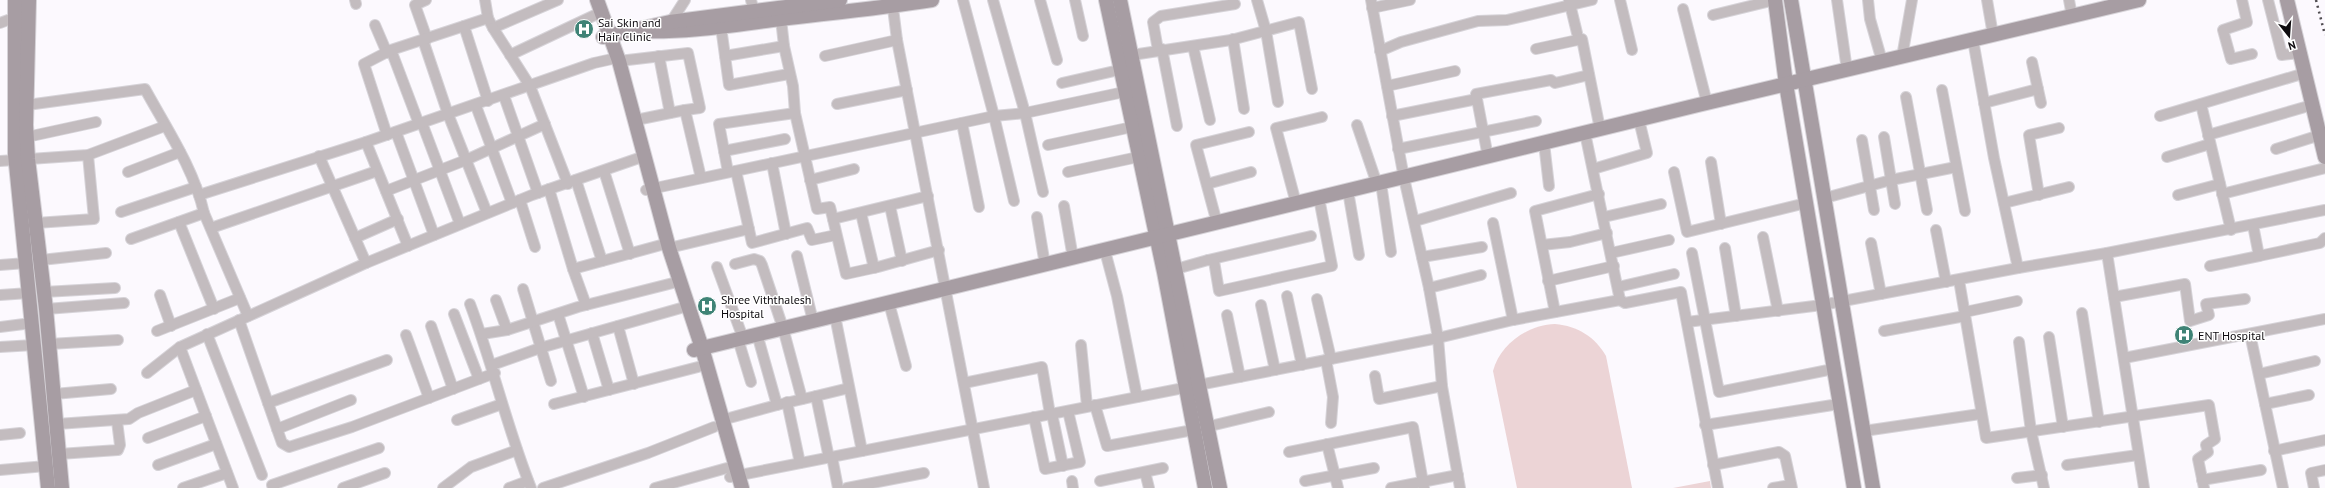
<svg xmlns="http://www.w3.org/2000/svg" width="2325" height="488" viewBox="0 0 2325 488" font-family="'PT Sans',sans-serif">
	<rect width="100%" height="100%" fill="#fcf9fe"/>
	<!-- green -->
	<g fill="#ecd4d6">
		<path d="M1555,324C1578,326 1595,337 1606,356L1632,488H1517L1493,371C1500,344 1528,325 1555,324Z"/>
		<polygon points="1710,481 1711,488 1673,488"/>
	</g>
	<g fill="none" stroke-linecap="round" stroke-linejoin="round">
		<!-- street casing -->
		<g stroke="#d6d3d8" stroke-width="12">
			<g id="street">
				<polyline points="355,0 356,4"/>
				<polyline points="426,0 415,5 427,39"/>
				<polyline points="485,0 488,18"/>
				<polyline points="751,0 754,12"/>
				<polyline points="892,0 897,40 984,488"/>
				<polyline points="963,0 994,116 1014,201"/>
				<polyline points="993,0 1025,113 1043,192"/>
				<polyline points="1040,0 1057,60"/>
				<polyline points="1075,0 1083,36"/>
				<polyline points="1257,0 1266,31 1278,102"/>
				<polyline points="1371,0 1404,178 1429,288 1438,338 1442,386 1460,488"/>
				<polyline points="1569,0 1577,33"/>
				<polyline points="1620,0 1632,50"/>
				<polyline points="1837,0 1847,70"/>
				<polyline points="1868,0 1870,19 1882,61"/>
				<polyline points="1987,0 1993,35"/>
				<polyline points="2069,0 2072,16"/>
				<polyline points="2242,0 2247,22 2223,30 2231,59 2252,54"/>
				<polyline points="2268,0 2282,55 2300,53"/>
				<polyline points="1372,8 1410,0"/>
				<polyline points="1683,9 1707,103"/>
				<polyline points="1713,15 1775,0"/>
				<polyline points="781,19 784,46 793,86 795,113 817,209 830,207 833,219"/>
				<polyline points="0,23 16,17"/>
				<polyline points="375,25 387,53"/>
				<polyline points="669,25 685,0"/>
				<polyline points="464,26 488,18 493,28 558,0"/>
				<polyline points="721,27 729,85 789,74"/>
				<polyline points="493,28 530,86 568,184"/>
				<polyline points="1233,39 1244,109"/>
				<polyline points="423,40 448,114 487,213"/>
				<polyline points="1973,40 1994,158 2018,268"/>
				<polyline points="1193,46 1210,120"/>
				<polyline points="1162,49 1177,126"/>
				<polyline points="1536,49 1582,39 1600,129"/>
				<polyline points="1158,50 1153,22 1161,16 1235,4"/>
				<polyline points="1380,51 1401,42 1478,21 1507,20 1592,0"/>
				<polyline points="510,55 595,15"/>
				<polyline points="1132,55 1231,40 1299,22 1312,89"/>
				<polyline points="659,56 670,113"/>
				<polyline points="725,56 784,46"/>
				<polyline points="825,56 897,40"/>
				<polyline points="1902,57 1912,0"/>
				<polyline points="619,61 688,53 700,108 685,110"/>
				<polyline points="2032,62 2041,103"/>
				<polyline points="1062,83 1119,70"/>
				<polyline points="1387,86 1455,71"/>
				<polyline points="1942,90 1965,211"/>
				<polyline points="504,96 538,193"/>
				<polyline points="1906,97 1927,210"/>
				<polyline points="1984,103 2038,89"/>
				<polyline points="837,104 907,90"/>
				<polyline points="2201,104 2231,230"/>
				<path d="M27,105L145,89C167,129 194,169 204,213"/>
				<polyline points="476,106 512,203"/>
				<polyline points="1392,116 1477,99"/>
				<polyline points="2160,116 2305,73"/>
				<polyline points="636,120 685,110 701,178"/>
				<polyline points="422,123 460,224"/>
				<polyline points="962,123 979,207"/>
				<polyline points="419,124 391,50 464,26 488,101"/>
				<polyline points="1357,125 1377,184"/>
				<polyline points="396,132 434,235"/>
				<polyline points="387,135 364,64 391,50"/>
				<polyline points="2208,135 2312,105"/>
				<polyline points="27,137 96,122"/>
				<polyline points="1884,137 1895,204"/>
				<polyline points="1862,140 1874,210"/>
				<polyline points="366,142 594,63 612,59"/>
				<polyline points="1544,143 1549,186"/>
				<polyline points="1048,145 1132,127"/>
				<polyline points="1398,149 1536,121"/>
				<polyline points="2276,149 2320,135"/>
				<polyline points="724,151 785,139"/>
				<polyline points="319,156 366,263"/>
				<polyline points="1488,157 1476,94 1551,80 1555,83 1589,75"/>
				<polyline points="2167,157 2210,144"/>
				<polyline points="0,161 88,155 165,126"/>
				<polyline points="1711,162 1721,224"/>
				<polyline points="772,163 786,234"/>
				<polyline points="1593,169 1647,153 1639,120"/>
				<polyline points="604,171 630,254"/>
				<polyline points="736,171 752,243 807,228 812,240 836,235"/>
				<polyline points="128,172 180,152"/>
				<polyline points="728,172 719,124 795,113"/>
				<polyline points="1068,172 1138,157"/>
				<polyline points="1674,172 1687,232 1806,203"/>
				<polyline points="576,180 602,261"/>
				<polyline points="810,180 854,169"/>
				<polyline points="1381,183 1391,252"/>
				<polyline points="1207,184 1251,172"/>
				<polyline points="549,189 573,269 661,245"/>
				<polyline points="646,190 994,116 1025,113 1124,92"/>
				<polyline points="386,191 466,160 545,124"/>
				<polyline points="1348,191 1359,255"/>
				<polyline points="2222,194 2325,168"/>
				<polyline points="199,195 366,142 408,246"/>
				<polyline points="2039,195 2029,135 2059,128"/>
				<polyline points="2178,195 2220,184"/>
				<polyline points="928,196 833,219 846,274 878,267 939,250"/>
				<polyline points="1825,198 1891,180 1956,167"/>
				<polyline points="520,200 535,247"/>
				<polyline points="1296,203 1276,128 1322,117"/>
				<polyline points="2004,203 2069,187"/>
				<polyline points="890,206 902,261"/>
				<polyline points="1064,206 1073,258"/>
				<polyline points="121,212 196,187"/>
				<polyline points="861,213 874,268"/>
				<polyline points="1037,217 1045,265"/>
				<polyline points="1604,217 1661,204"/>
				<polyline points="1415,221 1511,193"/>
				<polyline points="179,222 214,309"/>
				<polyline points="36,223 94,219 88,155"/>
				<polyline points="1217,223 1196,145 1249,132"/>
				<polyline points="1493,223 1513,320"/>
				<polyline points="2253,225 2259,256 2320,243 2325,238"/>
				<polyline points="211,228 377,171"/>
				<polyline points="1936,230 1946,282"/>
				<polyline points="1763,237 1778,311"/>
				<polyline points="355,238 398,219"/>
				<polyline points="131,239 204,213 248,316"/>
				<polyline points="1871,243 1881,294"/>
				<polyline points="1542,245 1570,242 1607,233"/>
				<polyline points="669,248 749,229"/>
				<polyline points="1725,248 1736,316"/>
				<polyline points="1105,251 1117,296 1137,397"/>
				<polyline points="1611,253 1669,240"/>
				<polyline points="1692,253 1719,392 1833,369"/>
				<polyline points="2107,253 2325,210"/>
				<polyline points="797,256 813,321"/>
				<polyline points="1422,257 1482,247"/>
				<polyline points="41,260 106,253"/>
				<polyline points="1208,260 1311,236"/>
				<polyline points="735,264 754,259 760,261 762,265 783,328 802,399"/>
				<polyline points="0,265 26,263"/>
				<polyline points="2210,266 2259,256"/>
				<polyline points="717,267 743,338"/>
				<polyline points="573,269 586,305"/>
				<polyline points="1169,271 1208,260 1214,261 1219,291 1332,266 1319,198"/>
				<polyline points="1959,280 1986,438 2209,405 2215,439 2206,445 2208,452 2198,459 2204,488"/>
				<polyline points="1548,281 1614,266"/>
				<polyline points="1618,287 1674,274"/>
				<polyline points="1429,288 1481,275"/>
				<polyline points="523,289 551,381"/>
				<polyline points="44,292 115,288"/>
				<polyline points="0,295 29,293"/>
				<polyline points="160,295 171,326"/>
				<polyline points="1287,296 1302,365"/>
				<polyline points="2114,297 2185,284 2190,321 2209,315 2206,304 2245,299"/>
				<polyline points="1317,299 1331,359"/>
				<polyline points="496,300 507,330"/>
				<polyline points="1620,300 1625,303 1681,292 1718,488"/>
				<polyline points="889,303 906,366"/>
				<path d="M470,304C493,365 507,428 531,488"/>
				<polyline points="1261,305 1275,370"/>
				<polyline points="46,309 124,303"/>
				<polyline points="1555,312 1535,211 1599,194"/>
				<polyline points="1965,312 2017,301"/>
				<polyline points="2082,313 2099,422"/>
				<polyline points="454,314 479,379"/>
				<polyline points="558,314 584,397"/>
				<polyline points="1227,315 1240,377"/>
				<polyline points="835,316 862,451"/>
				<polyline points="239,320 282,443 289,447 352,427 495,373"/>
				<polyline points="1687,322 1822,305 2018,268 2107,253 2144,488"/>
				<polyline points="431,326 453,389"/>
				<polyline points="618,326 634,384"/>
				<polyline points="0,327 32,323"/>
				<polyline points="157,331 240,298"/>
				<polyline points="1884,331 1965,316"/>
				<polyline points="592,333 609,390"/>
				<polyline points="207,334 262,475"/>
				<polyline points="482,334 507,330 578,307 673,283"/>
				<polyline points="757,334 777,405 816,396 829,458"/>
				<polyline points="2250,334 2283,488"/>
				<polyline points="406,335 429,398"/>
				<polyline points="2049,337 2063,427"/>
				<polyline points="738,339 751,382"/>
				<polyline points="2019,342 2031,431 2044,488"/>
				<polyline points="49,344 118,340"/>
				<polyline points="1081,345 1087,406"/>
				<polyline points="0,347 34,345"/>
				<polyline points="180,347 233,488"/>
				<polyline points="2124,358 2325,319"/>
				<polyline points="1326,360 1333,397 1331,423"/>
				<polyline points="492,365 540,348 681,308"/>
				<polyline points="147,373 180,347 366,263 532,195 639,158"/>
				<polyline points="2259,374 2315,361"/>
				<polyline points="1375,376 1379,399 1442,386"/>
				<polyline points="964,383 1042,367 1050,414"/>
				<polyline points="54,394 111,389"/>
				<polyline points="816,396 849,388"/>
				<polyline points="787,402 800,463"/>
				<polyline points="268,403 387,360"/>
				<polyline points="554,404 698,367"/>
				<polyline points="2265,404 2309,395"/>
				<polyline points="1095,405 1107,446 1193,430"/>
				<polyline points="1052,414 1063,466"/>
				<polyline points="1034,417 1045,469 1080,462 1068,411"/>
				<polyline points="457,420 502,404"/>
				<polyline points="722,420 777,405"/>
				<polyline points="57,424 129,419 138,413 196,390"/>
				<polyline points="1705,425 1839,404"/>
				<polyline points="1206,427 1269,412"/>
				<polyline points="277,429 351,400"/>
				<polyline points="1864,431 1980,414"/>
				<polyline points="0,435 20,433"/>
				<polyline points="148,438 206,416"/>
				<polyline points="1327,444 1338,488"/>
				<polyline points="2274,451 2325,440"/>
				<polyline points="1289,452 1413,427 1424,488"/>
				<polyline points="59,454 118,450 120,445 117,421"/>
				<polyline points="832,457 838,488"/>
				<polyline points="158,465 216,444"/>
				<polyline points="1713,465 1779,452 1785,456 1792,488"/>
				<polyline points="2067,465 2138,455"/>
				<polyline points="0,470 46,466"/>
				<polyline points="1145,472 1149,488"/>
				<polyline points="730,477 1438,338 1513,320 1620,300 1585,133"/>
				<polyline points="2017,478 2042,475"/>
				<polyline points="2202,480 2261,470"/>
				<polyline points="1072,481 1073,488"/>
				<polyline points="1100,481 1163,468"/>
				<polyline points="1305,481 1374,468"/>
				<polyline points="183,488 227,473"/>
				<polyline points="273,488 272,485 379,448"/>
				<polyline points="343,488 385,473"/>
				<polyline points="443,488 471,467 517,450"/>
				<polyline points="509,488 528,481"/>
				<polyline points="543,488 648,453 714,427"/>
				<polyline points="655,488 727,468"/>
				<polyline points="847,488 924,473"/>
				<polyline points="1391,488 1458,475"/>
				<polyline points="1773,488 1791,485"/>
				<polyline points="2314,488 2311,473 2325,470"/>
			</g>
		</g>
		<!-- secondary casing -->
		<g stroke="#d6d3d8" stroke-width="16">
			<g id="secondary">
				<polyline points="15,0 15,154 48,488"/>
				<polyline points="29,0 26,125 28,159 46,309 62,488"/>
				<polyline points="597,0 619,61 669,248 702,348 742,488"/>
				<polyline points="1106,0 1164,272 1205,488"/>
				<polyline points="1120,0 1220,488"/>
				<polyline points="1775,0 1786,84 1854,488"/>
				<polyline points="1791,0 1873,488"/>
				<polyline points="2287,0 2325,157"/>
				<path d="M638,31C686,33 733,25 781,19C831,13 882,8 932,0"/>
				<polyline points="603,37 670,22 840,0"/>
				<polyline points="694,350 1698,105 2139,0"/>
			</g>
		</g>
		<!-- street -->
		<use href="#street" stroke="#c3bcbf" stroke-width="10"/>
		<!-- secondary -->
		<use href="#secondary" stroke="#a79da3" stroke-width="14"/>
		<!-- rail -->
		<polyline stroke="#4f4c50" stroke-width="2.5" stroke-dasharray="2 4" stroke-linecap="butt" points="2316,0 2325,35"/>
	</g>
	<!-- icons -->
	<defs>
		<g id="hospital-disc" transform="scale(1)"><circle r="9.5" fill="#3f8376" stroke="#fff"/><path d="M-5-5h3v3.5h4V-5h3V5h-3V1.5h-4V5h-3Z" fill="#fff"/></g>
	</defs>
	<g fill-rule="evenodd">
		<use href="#hospital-disc" x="584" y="29"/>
		<use href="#hospital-disc" x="707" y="306"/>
		<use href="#hospital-disc" x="2184" y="335"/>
	</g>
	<g text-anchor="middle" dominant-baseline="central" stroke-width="3" stroke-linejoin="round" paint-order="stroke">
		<!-- poi labels -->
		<g font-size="12" fill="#0e0b0f" stroke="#fff" text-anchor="start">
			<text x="598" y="22">Sai Skin and<tspan x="598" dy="14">Hair Clinic</tspan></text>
			<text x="721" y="299">Shree Viththalesh<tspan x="721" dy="14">Hospital</tspan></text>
			<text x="2198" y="335">ENT Hospital</text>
		</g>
	</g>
	<!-- north arrow -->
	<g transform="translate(2289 36) rotate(163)" stroke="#ffffff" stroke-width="3" paint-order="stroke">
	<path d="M0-3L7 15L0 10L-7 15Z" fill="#0e0b0f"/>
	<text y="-6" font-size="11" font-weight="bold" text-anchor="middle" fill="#0e0b0f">N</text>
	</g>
</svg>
